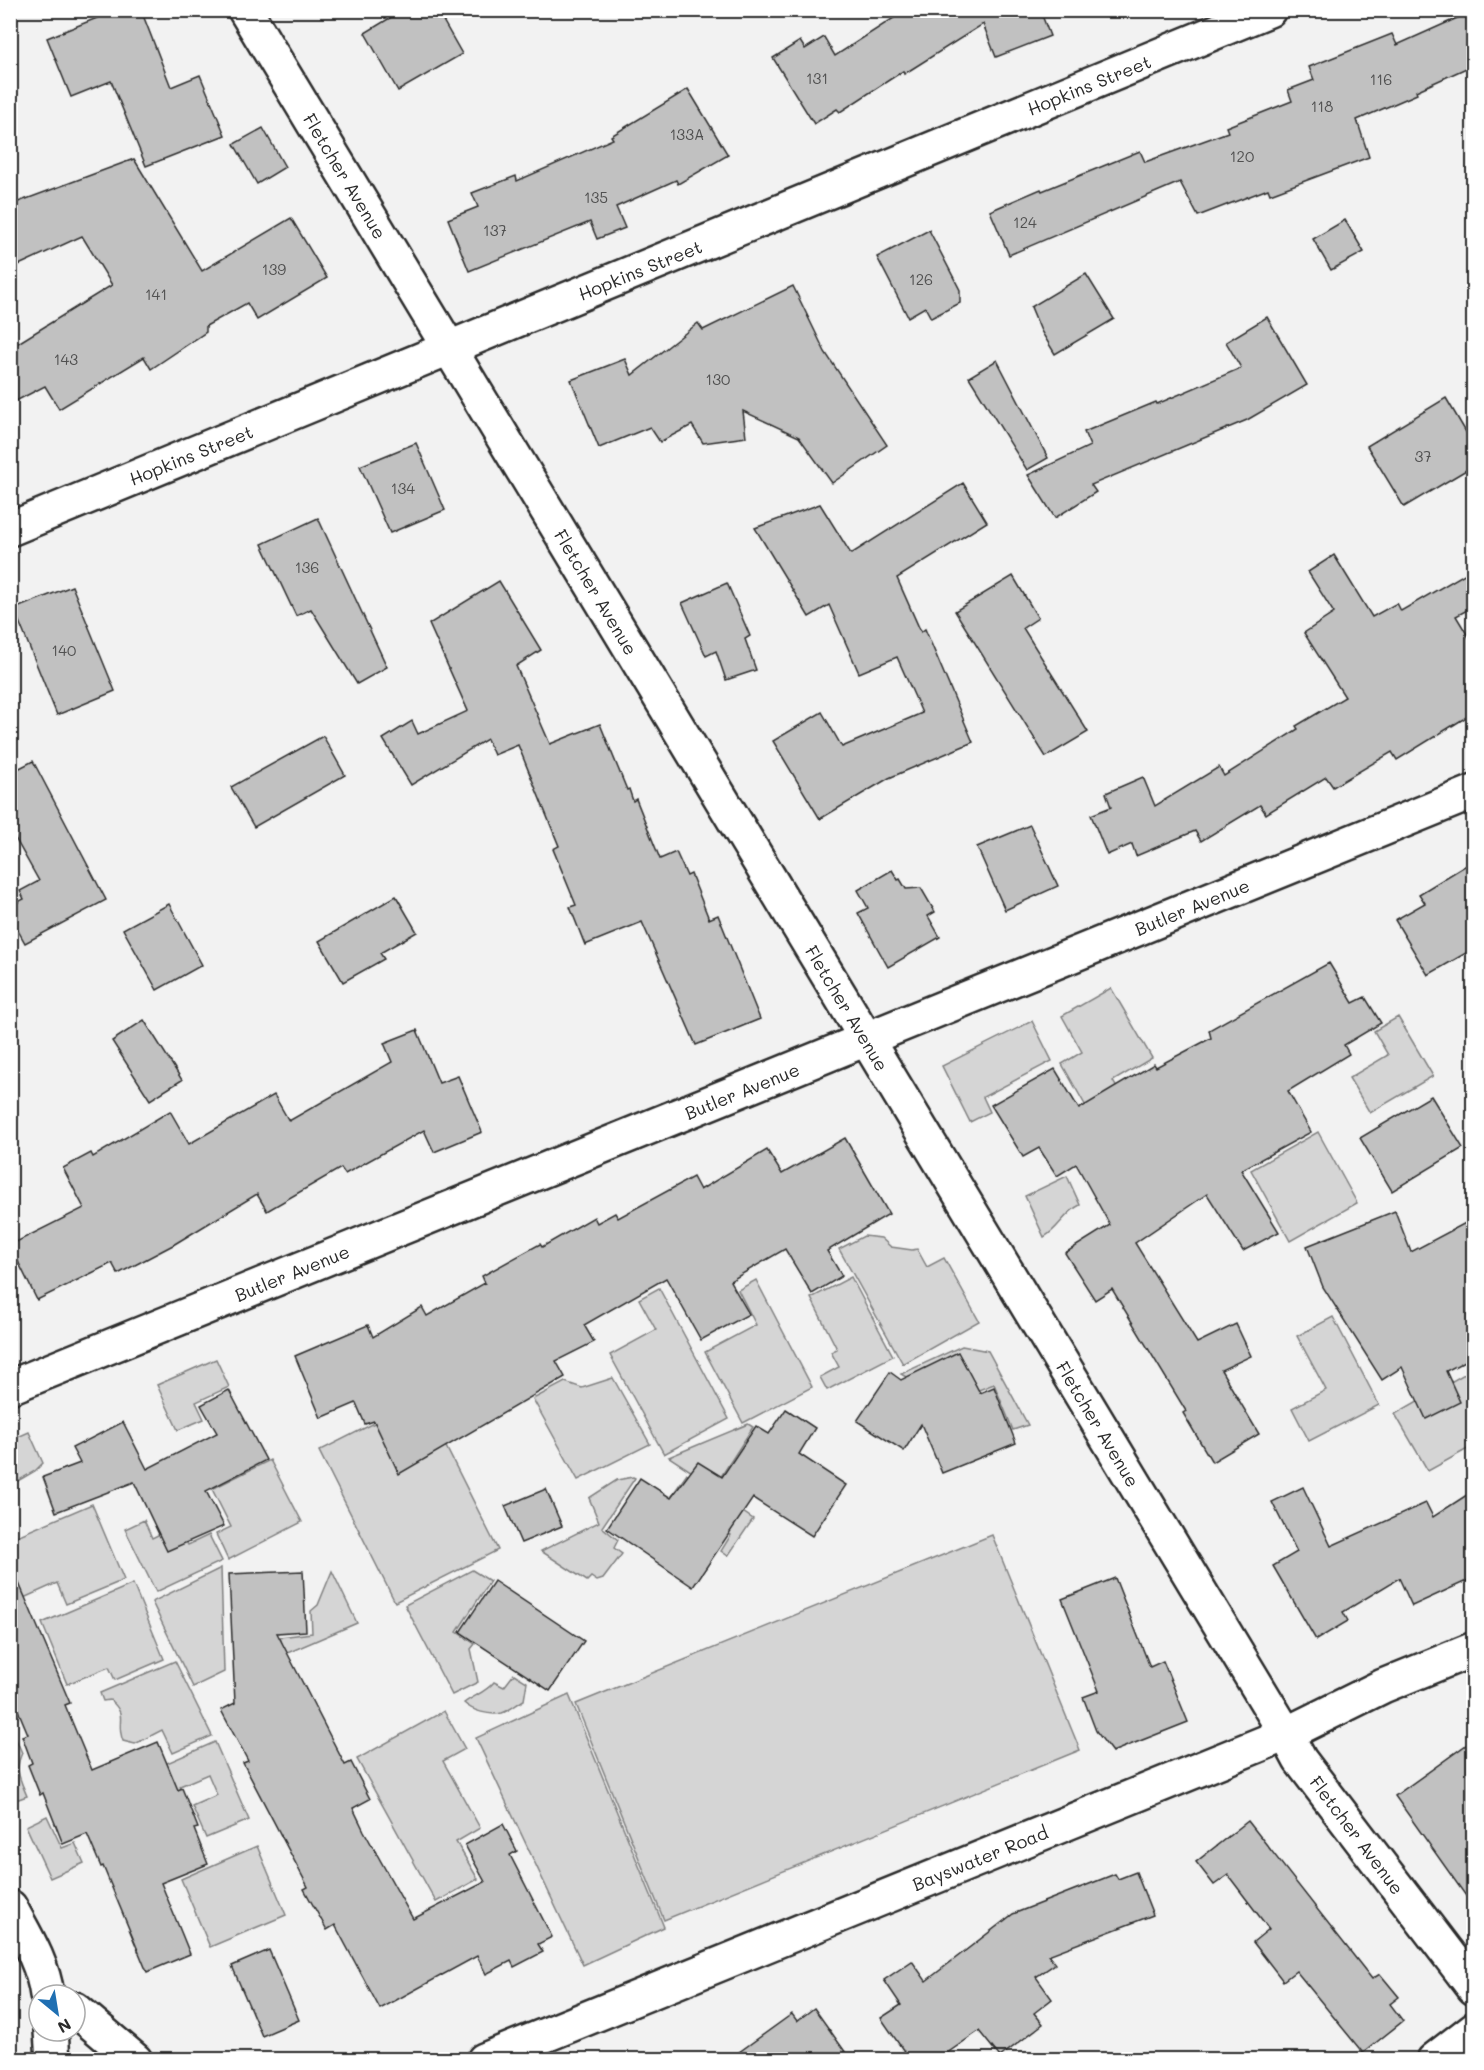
<svg xmlns="http://www.w3.org/2000/svg" width="1484" height="2070" viewBox="0 0 1484 2070" font-family="Mali,sans-serif">
	<rect width="100%" height="100%" fill="#f2f2f2"/>
	<filter id="ink" filterUnits="userSpaceOnUse"><feTurbulence type="fractalNoise" baseFrequency=".0167" numOctaves="2"/><feDisplacementMap in="SourceGraphic" scale="12" xChannelSelector="R" yChannelSelector="G"/><feConvolveMatrix kernelMatrix="1 2 1 2 8 2 1 2 1" color-interpolation-filters="sRGB"/></filter>
	<g filter="url(#ink)">
		<!-- green -->
		<g fill="#d5d5d5" stroke="#808080" stroke-width="1.5">
			<polygon points="1111,988 1152,1058 1113,1081 1170,1182 1139,1200 1062,1064 1082,1052 1062,1016"/>
			<polygon points="1398,1017 1433,1076 1370,1113 1349,1078 1388,1055 1374,1031"/>
			<polygon points="1032,1021 1052,1061 983,1097 990,1112 970,1122 942,1066"/>
			<polygon points="1318,1132 1357,1203 1290,1241 1251,1170"/>
			<path d="M1067,1176L1080,1205C1065,1212 1058,1230 1044,1237L1025,1196Z"/>
			<polygon points="864,1236 881,1238 891,1247 912,1250 917,1249 927,1267 944,1258 979,1321 903,1364 839,1249"/>
			<polygon points="851,1277 893,1356 827,1390 820,1377 839,1367 831,1352 837,1349 811,1298"/>
			<polygon points="756,1280 812,1387 743,1423 705,1352 756,1325 738,1290"/>
			<polygon points="659,1288 729,1419 664,1454 610,1355 656,1330 639,1299"/>
			<polygon points="1333,1317 1379,1405 1309,1441 1292,1408 1326,1390 1297,1336"/>
			<polygon points="962,1346 988,1351 1028,1425 1013,1430 994,1384 948,1402 901,1374"/>
			<polygon points="216,1359 229,1387 196,1402 204,1419 178,1430 157,1385"/>
			<polygon points="1473,1369 1473,1446 1428,1471 1395,1414"/>
			<polygon points="613,1378 650,1444 578,1480 533,1399 565,1382 582,1388"/>
			<polygon points="422,1399 498,1550 395,1602 319,1451"/>
			<polygon points="748,1424 753,1427 720,1478 732,1498 669,1457"/>
			<polygon points="29,1432 43,1463 35,1471 11,1485 11,1440"/>
			<polygon points="270,1460 302,1522 228,1560 216,1534 231,1527 212,1489"/>
			<polygon points="687,1474 753,1519 728,1556 721,1551 731,1535 672,1495"/>
			<polygon points="633,1477 635,1478 602,1527 618,1540 614,1548 622,1554 603,1579 597,1581 591,1577 587,1581 541,1551 599,1522 589,1498 617,1480"/>
			<polygon points="92,1504 124,1580 66,1604 57,1583 17,1601 11,1586 10,1539"/>
			<polygon points="144,1520 152,1538 178,1525 188,1545 209,1535 222,1561 156,1592 125,1529"/>
			<polygon points="992,1535 1080,1750 664,1920 576,1704"/>
			<polygon points="221,1568 224,1672 193,1687 152,1602"/>
			<polygon points="472,1570 490,1581 457,1632 475,1644 471,1649 478,1682 452,1695 405,1605"/>
			<polygon points="332,1571 357,1623 285,1654 280,1637 312,1633 311,1611 318,1605"/>
			<polygon points="133,1584 164,1659 115,1680 109,1667 67,1684 42,1623"/>
			<path d="M175,1661L212,1736L173,1753L162,1730L135,1744L123,1741C115,1721 129,1716 110,1700L103,1701L100,1693Z"/>
			<path d="M514,1674L527,1682L524,1700C517,1704 509,1711 502,1713C490,1716 472,1711 464,1703C475,1695 486,1692 494,1682L504,1687Z"/>
			<polygon points="569,1695 664,1927 583,1965 476,1738"/>
			<polygon points="444,1711 465,1749 443,1761 480,1828 456,1842 478,1879 436,1902 357,1759"/>
			<path d="M13,1732L22,1753C14,1770 20,1779 27,1796L13,1801L10,1796V1733Z"/>
			<polygon points="215,1742 249,1820 206,1838 192,1806 217,1795 208,1774 180,1786 188,1805 135,1777"/>
			<polygon points="47,1816 62,1848 75,1843 84,1863 50,1878 26,1826"/>
			<polygon points="257,1846 286,1915 210,1947 181,1879"/>
		</g>
		<!-- building -->
		<g fill="#c1c1c1" stroke="#2b2b2b" stroke-width="1.5">
			<polygon points="117,10 141,10 171,87 200,75 225,135 146,166 111,81 71,97 47,38"/>
			<polygon points="403,10 437,10 462,54 398,91 365,33"/>
			<polygon points="906,10 1040,10 1050,36 996,57 983,24 904,74 903,71 840,112 837,109 814,124 773,58 800,41 805,49 824,37 835,56"/>
			<polygon points="1473,11 1473,65 1416,91 1417,94 1357,120 1369,157 1270,194 1268,189 1198,216 1180,182 1009,255 990,211 1041,189 1042,191 1140,151 1145,162 1228,132 1226,127 1292,101 1288,90 1314,80 1309,67 1392,34 1397,45"/>
			<polygon points="688,89 728,155 678,184 676,180 616,207 625,228 597,239 590,222 469,271 448,219 478,207 472,193 516,176 517,181 613,139 611,136"/>
			<polygon points="263,128 285,167 257,184 234,144"/>
			<polygon points="134,159 202,271 291,218 327,278 257,320 247,303 206,326 206,332 151,369 144,357 59,409 45,386 10,404 10,348 112,285 82,236 10,269 10,205"/>
			<polygon points="1345,220 1364,252 1331,270 1313,239"/>
			<polygon points="929,230 960,290 960,303 931,318 925,307 908,317 877,257"/>
			<polygon points="1086,274 1114,319 1055,354 1041,331 1031,307"/>
			<polygon points="793,286 825,352 887,445 832,483 799,437 743,411 746,437 703,443 692,425 660,442 650,427 599,448 571,380 625,359 632,375 698,323 703,330"/>
			<polygon points="1267,317 1307,385 1247,420 1091,485 1096,492 1055,518 1028,475 1090,446 1084,432 1156,402 1157,404 1241,368 1226,342"/>
			<polygon points="997,360 1048,458 1027,470 969,377"/>
			<polygon points="1446,398 1473,444 1473,466 1404,507 1367,446"/>
			<polygon points="416,443 445,510 390,533 360,466"/>
			<polygon points="963,483 987,522 897,578 921,632 925,629 973,742 889,778 820,819 773,741 822,712 842,747 922,713 897,657 859,673 829,605 809,617 755,528 820,504 851,554"/>
			<polygon points="318,518 387,667 357,684 311,609 296,616 262,544"/>
			<polygon points="1334,555 1372,617 1397,603 1401,611 1473,569 1473,607 1456,616 1473,644 1473,713 1397,760 1392,752 1333,787 1326,777 1266,814 1260,805 1201,841 1195,831 1136,856 1132,844 1107,855 1091,815 1111,807 1106,793 1143,777 1155,806 1219,767 1224,776 1298,729 1296,726 1345,697 1304,633 1334,613 1308,572"/>
			<polygon points="1013,576 1038,618 1023,628 1088,732 1046,757 955,611"/>
			<polygon points="499,581 541,650 516,666 550,744 600,724 627,790 629,789 633,801 636,799 660,859 676,852 687,876 691,874 709,919 718,915 760,1019 696,1045 642,922 585,945 570,907 576,905 553,849 559,846 518,745 494,755 487,739 411,785 383,739 412,721 418,734 468,711 429,624"/>
			<polygon points="727,583 750,636 745,639 756,670 726,680 716,651 706,656 682,603"/>
			<polygon points="72,586 115,691 57,715 14,609"/>
			<polygon points="323,736 345,775 254,827 231,787"/>
			<polygon points="33,761 106,900 25,943 10,916 10,906 24,899 20,891 39,881 10,829 10,773"/>
			<polygon points="1030,825 1058,886 1005,910 977,847"/>
			<polygon points="1473,861 1473,949 1428,975 1395,920 1425,903 1419,894"/>
			<polygon points="892,870 898,880 900,879 906,889 921,888 935,912 928,916 940,937 888,967 858,913 868,908 858,890"/>
			<polygon points="396,896 417,932 380,953 384,959 343,982 319,941"/>
			<polygon points="169,904 202,965 157,990 123,929"/>
			<polygon points="1329,963 1353,1003 1365,997 1381,1023 1344,1045 1349,1054 1288,1091 1311,1132 1241,1170 1279,1232 1243,1251 1207,1194 1135,1243 1197,1343 1236,1324 1251,1356 1221,1370 1259,1434 1212,1462 1183,1413 1186,1411 1112,1289 1095,1300 1065,1253 1110,1225 1076,1164 1057,1176 1039,1148 1023,1157 991,1105 1055,1069 1079,1109 1154,1064 1156,1067 1211,1038 1209,1030"/>
			<polygon points="144,1020 182,1080 150,1100 112,1041"/>
			<polygon points="417,1030 439,1083 458,1076 482,1132 434,1152 424,1130 345,1174 341,1168 267,1211 257,1194 173,1245 118,1274 112,1263 37,1300 10,1245 84,1208 63,1168 91,1153 93,1157 170,1111 189,1144 274,1095 289,1121 392,1062 384,1043"/>
			<polygon points="1431,1096 1463,1148 1392,1191 1360,1138"/>
			<polygon points="845,1138 889,1214 827,1251 842,1276 812,1294 785,1249 730,1281 749,1314 701,1340 666,1278 584,1325 594,1342 556,1361 565,1377 399,1474 374,1421 365,1424 356,1403 321,1418 295,1356 368,1325 373,1337 422,1307 427,1316 485,1283 482,1276 540,1244 542,1247 594,1217 597,1223 615,1213 618,1218 693,1177 700,1190 767,1150 782,1174"/>
			<polygon points="1395,1211 1411,1252 1473,1219 1473,1357 1446,1371 1460,1402 1426,1419 1402,1367 1382,1380 1323,1287 1307,1246"/>
			<polygon points="958,1352 980,1393 994,1387 1016,1443 942,1473 921,1424 904,1451 857,1421 890,1372 901,1380"/>
			<polygon points="229,1390 266,1460 206,1491 224,1526 167,1551 134,1482 56,1512 43,1477 80,1463 72,1448 123,1422 147,1469 217,1433 201,1405"/>
			<polygon points="786,1409 815,1428 799,1454 846,1485 812,1536 753,1498 693,1587 607,1528 640,1478 671,1498 698,1462 722,1477 756,1426 769,1434"/>
			<polygon points="1303,1487 1331,1546 1426,1503 1433,1517 1473,1491 1473,1578 1412,1606 1399,1578 1343,1612 1348,1621 1316,1640 1273,1566 1297,1552 1272,1502"/>
			<polygon points="546,1489 562,1526 521,1543 505,1506"/>
			<polygon points="10,1562 70,1703 65,1705 92,1770 158,1742 178,1790 182,1788 198,1828 194,1829 208,1864 161,1883 190,1954 147,1972 103,1866 101,1867 87,1834 63,1844 43,1793 40,1795 28,1765 32,1763 22,1736 28,1734 10,1691"/>
			<polygon points="303,1571 306,1631 277,1633 345,1765 351,1762 370,1799 353,1808 364,1831 413,1919 485,1882 465,1845 503,1824 517,1851 510,1855 552,1937 538,1944 543,1952 514,1967 511,1961 486,1974 477,1956 380,2009 335,1925 327,1930 304,1889 308,1887 243,1763 248,1761 221,1710 235,1703 229,1574"/>
			<polygon points="1115,1578 1150,1667 1163,1661 1188,1722 1112,1752 1096,1731 1083,1697 1099,1691 1062,1599"/>
			<polygon points="494,1581 584,1641 550,1691 460,1632"/>
			<polygon points="1473,1740 1473,1906 1395,1796"/>
			<polygon points="1248,1821 1372,1979 1380,1974 1399,1997 1390,2004 1403,2021 1363,2053 1296,1971 1283,1981 1253,1942 1269,1929 1228,1875 1214,1885 1196,1862"/>
			<polygon points="1136,1872 1153,1915 1048,1955 1055,1964 1036,1977 1052,1999 1034,2013 1043,2024 1000,2057 979,2031 937,2060 910,2060 881,2018 901,2005 884,1980 912,1961 926,1981 1013,1914 1115,1874 1118,1879"/>
			<polygon points="269,1950 299,2020 262,2036 232,1966"/>
			<polygon points="814,2008 851,2060 728,2060 792,2014 797,2021"/>
		</g>
		<g fill="none" stroke-linecap="round" stroke-linejoin="round">
			<!-- minor casing -->
			<g stroke="#2b2b2b" stroke-width="38">
				<g id="minor">
					<polyline points="245,10 1286,1734 1300,1760 1474,1988"/>
					<polyline points="10,529 1269,10"/>
					<polyline points="10,1387 1474,792"/>
					<path d="M10,1907C25,1935 43,1963 47,1995"/>
					<polyline points="75,2009 135,2060"/>
					<polyline points="51,2031 53,2060"/>
					<polyline points="484,2060 1286,1734 1383,1686 1474,1649"/>
					<polyline points="1434,2060 1474,2029"/>
				</g>
			</g>
			<!-- minor -->
			<use href="#minor" stroke="#fff" stroke-width="33"/>
		</g>
	</g>
	<g text-anchor="middle" dominant-baseline="central" stroke-width="5" stroke-linejoin="round" paint-order="stroke">
		<!-- number labels -->
		<g font-size="15" fill="#505050">
			<text x="817" y="78">131</text>
			<text x="1381" y="79">116</text>
			<text x="1322" y="106">118</text>
			<text x="687" y="134">133A</text>
			<text x="1242" y="156">120</text>
			<text x="596" y="197">135</text>
			<text x="1025" y="222">124</text>
			<text x="495" y="230">137</text>
			<text x="274" y="269">139</text>
			<text x="921" y="279">126</text>
			<text x="156" y="294">141</text>
			<text x="66" y="359">143</text>
			<text x="718" y="379">130</text>
			<text x="1423" y="456">37</text>
			<text x="403" y="488">134</text>
			<text x="307" y="567">136</text>
			<text x="64" y="650">140</text>
		</g>
		<!-- street labels -->
		<g font-size="18" fill="#2b2b2b" stroke="#fff">
			<text transform="translate(1089 85) rotate(-22)">Hopkins Street</text>
			<text transform="translate(345 176) rotate(59)">Fletcher Avenue</text>
			<text transform="translate(640 270) rotate(-22)">Hopkins Street</text>
			<text transform="translate(191 455) rotate(-22)">Hopkins Street</text>
			<text transform="translate(596 592) rotate(59)">Fletcher Avenue</text>
			<text transform="translate(1192 907) rotate(-22)">Butler Avenue</text>
			<text transform="translate(847 1008) rotate(59)">Fletcher Avenue</text>
			<text transform="translate(742 1091) rotate(-22)">Butler Avenue</text>
			<text transform="translate(292 1273) rotate(-22)">Butler Avenue</text>
			<text transform="translate(1098 1424) rotate(59)">Fletcher Avenue</text>
			<text transform="translate(1357 1835) rotate(53)">Fletcher Avenue</text>
			<text transform="translate(980 1858) rotate(-22)">Bayswater Road</text>
		</g>
	</g>
	<!-- margin -->
	<rect width="1484" height="2070" fill="none" stroke="#fff" stroke-width="36"/>
	<rect x="18" y="18" width="1448" height="2034" fill="none" stroke="#2b2b2b" stroke-width="2" filter="url(#ink)"/>
	<!-- north arrow -->
	<g transform="translate(57 2013) rotate(150)"><circle r="28" fill="#ffffff" stroke="#aaaaaa" stroke-width="1.5"/>
	<path d="M0-4.5L10 22L0 15L-10 22Z" fill="#1f6fb2"/>
	<text y="-9" font-size="16" font-weight="bold" text-anchor="middle" fill="#2b2b2b">N</text>
	</g>
</svg>
